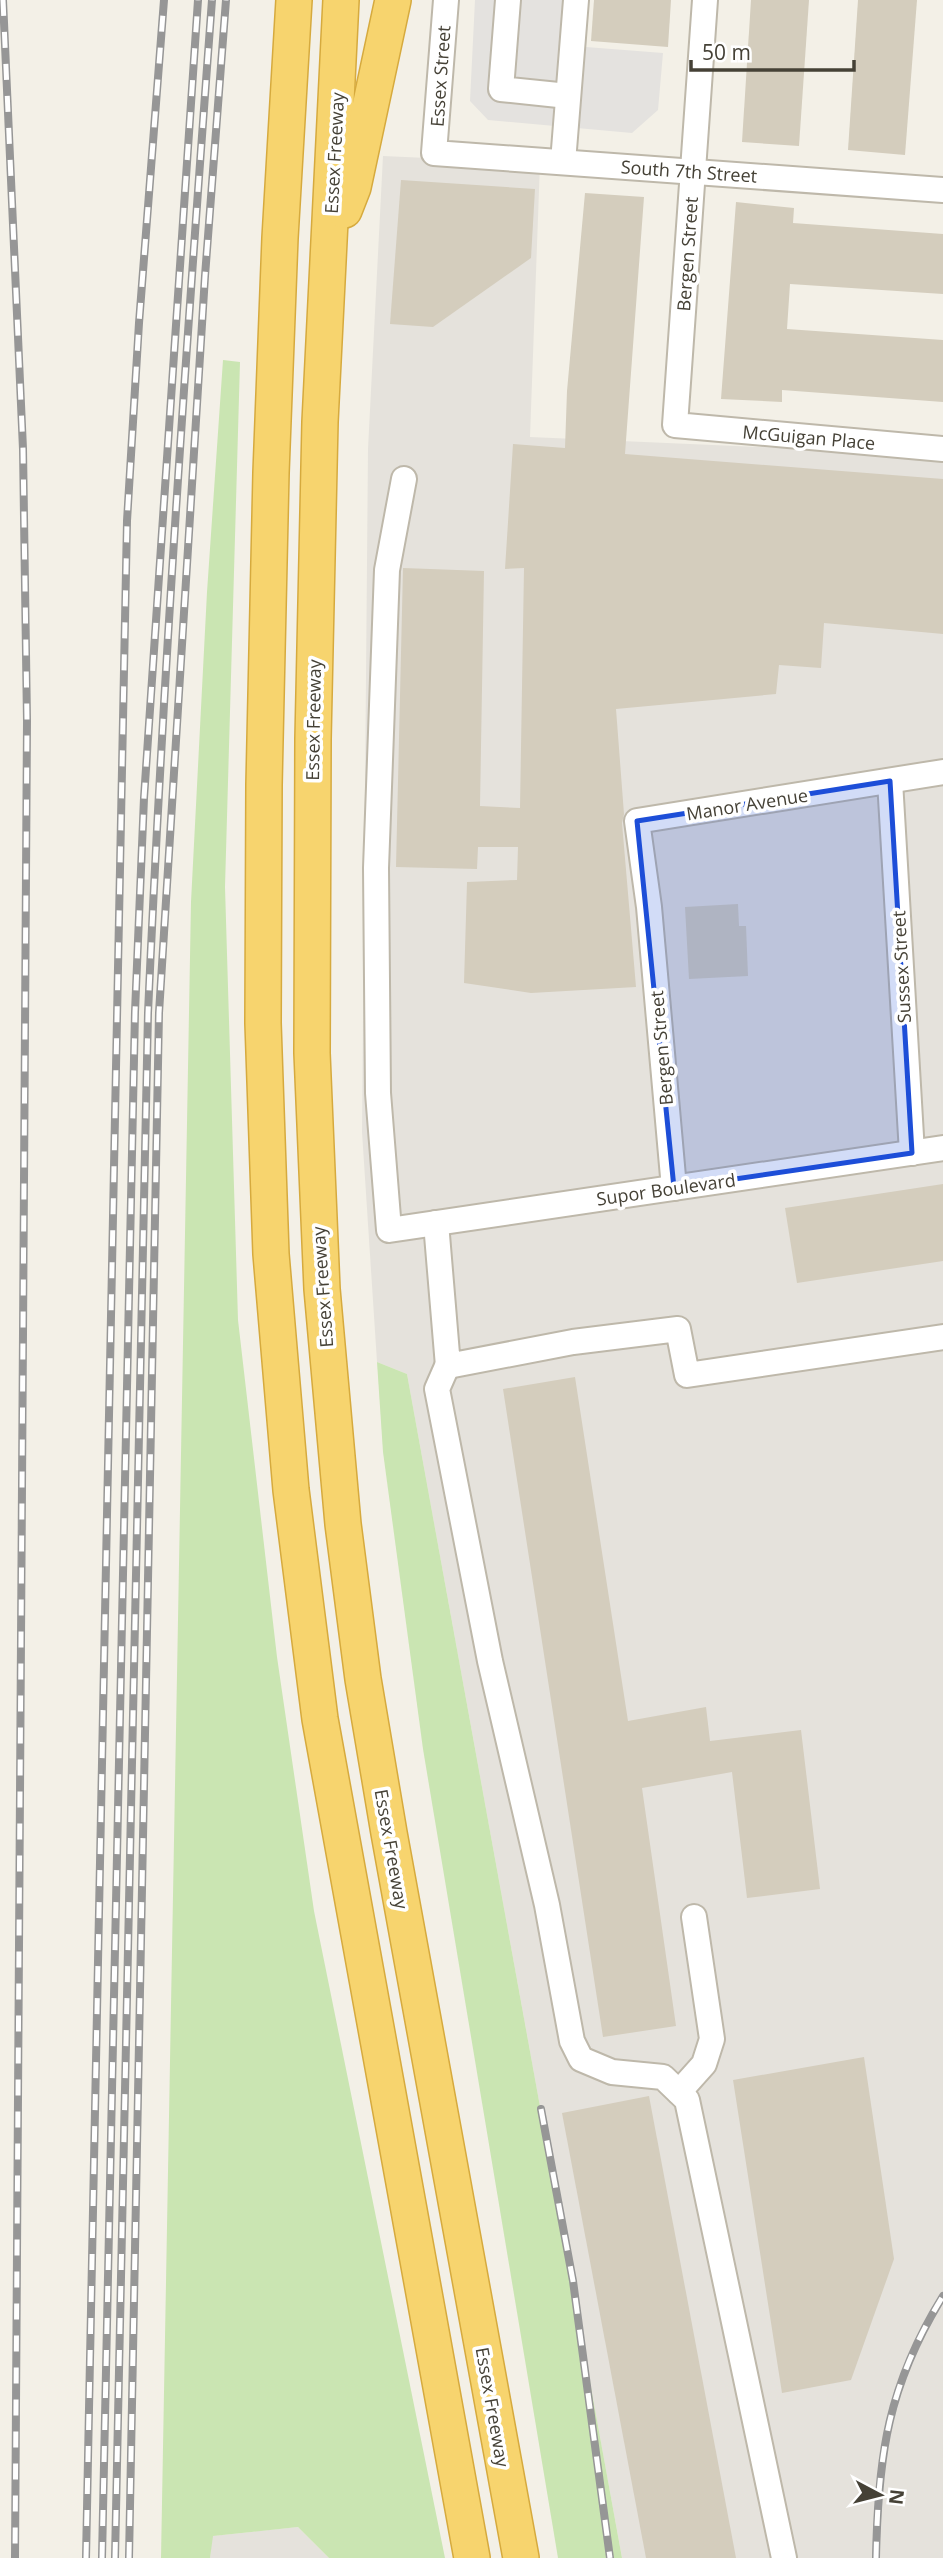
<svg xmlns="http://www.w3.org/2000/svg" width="943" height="2558" viewBox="0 0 943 2558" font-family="'Open Sans',sans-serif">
	<rect width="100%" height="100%" fill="#f3f0e7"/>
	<!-- industrial -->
	<g fill="#e5e2dc">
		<polygon points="383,156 540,163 530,437 943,455 943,2558 622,2558 407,1374 377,1362 362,1132 368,449"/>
		<polygon points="298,2527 329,2558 210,2558 212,2536"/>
	</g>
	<!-- green -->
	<g fill="#cae5b2">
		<polygon points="223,360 240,362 225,887 238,1320 277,1657 314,1911 445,2558 329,2558 298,2527 213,2536 210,2558 161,2558 191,902 207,592"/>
		<polygon points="377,1362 407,1374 622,2558 558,2558 423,1749 383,1452"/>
	</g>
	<!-- parking -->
	<polygon fill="#e4e2df" points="475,0 589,0 586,47 663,53 658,110 632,133 488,120 470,101"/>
	<!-- building -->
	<g fill="#d4cdbd">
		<polygon points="594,0 671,0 668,47 591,41"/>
		<polygon points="751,0 809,0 799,146 742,142"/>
		<polygon points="858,0 917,0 905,155 848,150"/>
		<polygon points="401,180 535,189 531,258 433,327 390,324"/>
		<polygon points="585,193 644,197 625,454 943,479 943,634 824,623 821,668 779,665 776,694 616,709 624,814 622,823 636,987 531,993 464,983 467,882 517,880 518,847 478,847 477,869 396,867 403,568 484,571 480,806 520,808 524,568 505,569 513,444 565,448 567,391"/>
		<polygon points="736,202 794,208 793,223 943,234 943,294 790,284 787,329 943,340 943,402 782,390 782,402 721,399"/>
		<polygon points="738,904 739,926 746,926 748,976 689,979 685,907"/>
		<polygon points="943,1184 943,1261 797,1283 785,1208"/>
		<polygon points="575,1377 628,1721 706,1707 710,1741 801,1730 820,1889 747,1898 732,1772 642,1788 676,2026 603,2037 503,1389"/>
		<polygon points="864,2057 894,2259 851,2380 782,2393 733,2080"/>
		<polygon points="649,2096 736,2558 646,2558 562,2113"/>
	</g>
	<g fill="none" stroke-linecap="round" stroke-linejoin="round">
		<!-- minor casing -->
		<g stroke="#beb8aa" stroke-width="28">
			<g id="minor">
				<polyline points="446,0 434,153 943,190"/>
				<polyline points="508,0 501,89 568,96"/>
				<polyline points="705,0 675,425 943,449"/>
				<polyline points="563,162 576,0"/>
				<polyline points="404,479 387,570 376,868 378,1093 389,1230 943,1148"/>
				<polyline points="890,781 912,1153"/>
				<polyline points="674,1188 649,907 637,821 943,772"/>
				<polyline points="436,1223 448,1366 573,1342 678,1329 687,1375 943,1337"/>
				<polyline points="448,1364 437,1389 490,1661 547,1905 572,2041 581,2059 612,2072 663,2077 687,2100 784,2558"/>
				<polyline points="679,2092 704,2064 712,2039 694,1917"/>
			</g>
		</g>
		<!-- highway casing -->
		<g stroke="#d6aa3e" stroke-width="38">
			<g id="highway">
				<polyline points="294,0 280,238 271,473 264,785 263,1023 271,1254 291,1490 320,1719 472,2558"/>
				<polyline points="341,0 320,422 313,739 312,1053 322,1289 343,1524 363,1679 389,1833 521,2558"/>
				<polyline points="344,210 353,187 393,0"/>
			</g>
		</g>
		<!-- minor -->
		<use href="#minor" stroke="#fff" stroke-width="24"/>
		<!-- highway -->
		<use href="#highway" stroke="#f7d46e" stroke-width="35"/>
		<!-- rail casing -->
		<g stroke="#969696" stroke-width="8">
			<g id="rail">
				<polyline points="3,0 23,449 27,721 15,2558"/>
				<polyline points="541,2109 573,2281 610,2558"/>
				<polyline points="86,2558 127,521 139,323 164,0"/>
				<polyline points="102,2558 135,1012 144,798 198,0"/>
				<path d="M115,2558L148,1013C163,675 187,337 212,0"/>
				<polyline points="129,2558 159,1013 205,276 226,0"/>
				<path d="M876,2558C878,2455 888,2385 943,2296"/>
			</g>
		</g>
		<!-- rail -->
		<use href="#rail" stroke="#fff" stroke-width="5" stroke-dasharray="16" stroke-linecap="butt"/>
	</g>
	<!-- marked area -->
	<path fill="#1d4ed8" fill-opacity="0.2" stroke="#1d4ed8" stroke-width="5" stroke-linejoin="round" d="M890,781L912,1153L674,1188L637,821Z"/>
	<g text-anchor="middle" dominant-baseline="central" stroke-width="7" stroke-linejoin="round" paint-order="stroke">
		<!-- street labels -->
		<g font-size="18" fill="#454136" stroke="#fff">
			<text transform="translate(440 76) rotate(-86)">Essex Street</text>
			<text transform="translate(334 153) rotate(-87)">Essex Freeway</text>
			<text transform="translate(689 171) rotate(4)">South 7th Street</text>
			<text transform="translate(687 254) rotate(-86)">Bergen Street</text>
			<text transform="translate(809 437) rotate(5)">McGuigan Place</text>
			<text transform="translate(313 720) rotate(-89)">Essex Freeway</text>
			<text transform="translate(747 804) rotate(-9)">Manor Avenue</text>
			<text transform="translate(901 967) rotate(-93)">Sussex Street</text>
			<text transform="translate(661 1048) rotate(-95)">Bergen Street</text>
			<text transform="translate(666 1189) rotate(-8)">Supor Boulevard</text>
			<text transform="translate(322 1287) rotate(-94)">Essex Freeway</text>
			<text transform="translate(392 1849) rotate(80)">Essex Freeway</text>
			<text transform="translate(493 2407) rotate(80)">Essex Freeway</text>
		</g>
	</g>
	<!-- north arrow -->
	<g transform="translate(880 2495) rotate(97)" stroke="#ffffff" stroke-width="5" paint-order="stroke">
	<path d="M0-5L12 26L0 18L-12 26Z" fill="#454136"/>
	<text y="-10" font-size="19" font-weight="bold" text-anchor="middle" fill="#454136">N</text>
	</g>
	<!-- scale -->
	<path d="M691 60v10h163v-10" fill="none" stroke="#454136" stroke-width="3.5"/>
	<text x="702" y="60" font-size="21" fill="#454136" stroke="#ffffff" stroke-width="5" paint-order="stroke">50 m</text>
</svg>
